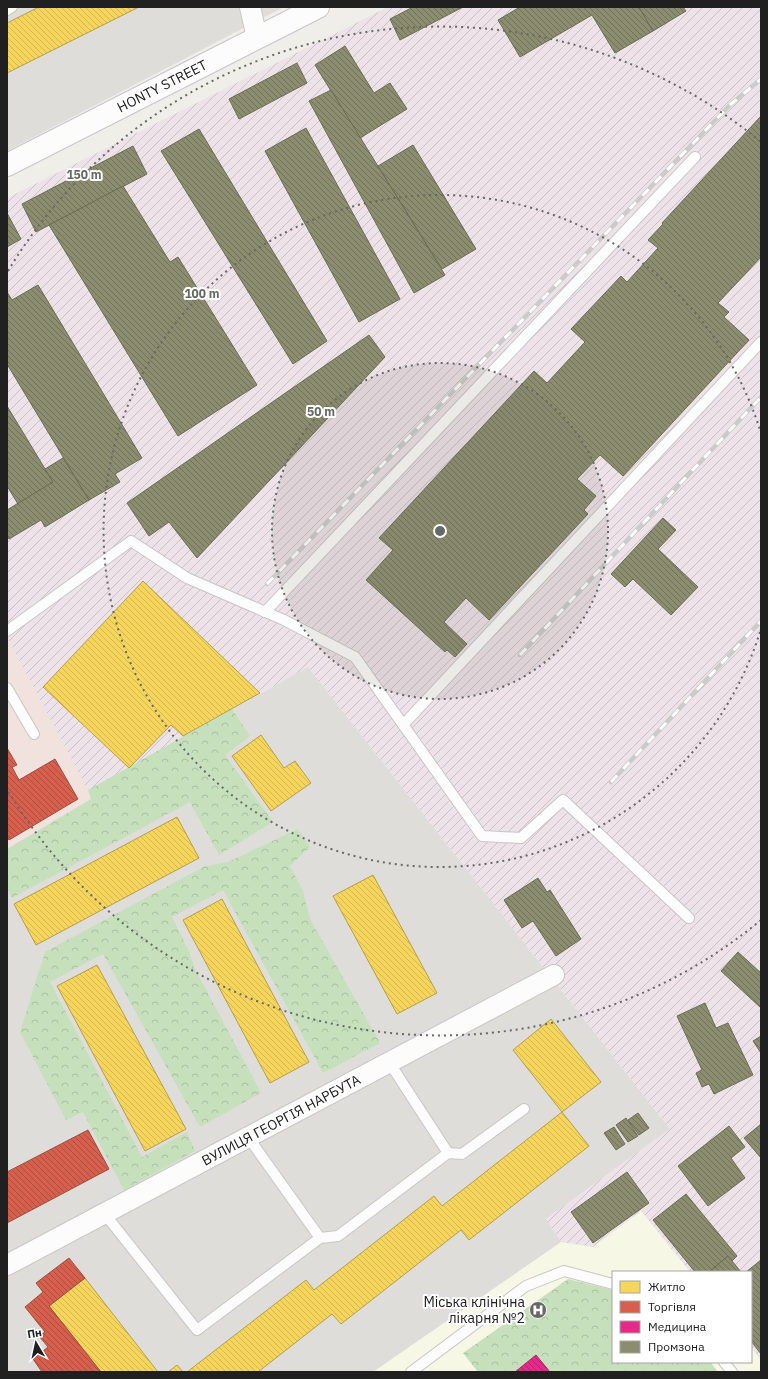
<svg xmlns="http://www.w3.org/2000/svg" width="768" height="1379" viewBox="0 0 768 1379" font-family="'IBM Plex Sans',sans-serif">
	<defs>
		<pattern id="industrial-furrows" width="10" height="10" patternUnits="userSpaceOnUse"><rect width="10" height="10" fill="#ede2e7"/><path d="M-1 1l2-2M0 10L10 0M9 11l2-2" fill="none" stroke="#cbc2c6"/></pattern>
		<pattern id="forest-crowns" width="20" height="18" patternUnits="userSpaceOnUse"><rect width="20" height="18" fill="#c6e0bc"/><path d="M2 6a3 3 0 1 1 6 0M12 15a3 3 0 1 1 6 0" fill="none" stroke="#aac0a1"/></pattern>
		<pattern id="homes-back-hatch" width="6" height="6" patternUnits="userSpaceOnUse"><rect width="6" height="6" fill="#f6d55c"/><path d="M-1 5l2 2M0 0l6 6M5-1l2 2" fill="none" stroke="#d3b750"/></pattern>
		<pattern id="shops-back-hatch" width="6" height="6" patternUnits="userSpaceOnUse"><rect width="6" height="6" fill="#d6604d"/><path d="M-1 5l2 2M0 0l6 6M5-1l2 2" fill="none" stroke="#ad4f40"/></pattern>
		<pattern id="health-back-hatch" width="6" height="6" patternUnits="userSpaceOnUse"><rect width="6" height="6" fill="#e7298a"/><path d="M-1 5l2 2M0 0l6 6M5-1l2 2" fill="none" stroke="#bb2370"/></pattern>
		<pattern id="industry-back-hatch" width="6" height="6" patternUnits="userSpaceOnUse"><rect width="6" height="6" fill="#8c8c6e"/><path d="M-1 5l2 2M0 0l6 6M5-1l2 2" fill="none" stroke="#72725a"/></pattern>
	</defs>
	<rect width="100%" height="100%" fill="#efeee9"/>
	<!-- residential -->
	<g fill="#deddda">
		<polygon points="7,7 284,7 7,151"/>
		<polygon points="7,637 88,790 308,667 670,1129 546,1219 593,1247 641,1213 613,1272 613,1362 751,1362 761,1372 7,1372"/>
	</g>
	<!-- commercial -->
	<polygon fill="#f1e2de" points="7,637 88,790 103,826 7,876"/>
	<!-- industrial -->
	<polygon fill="url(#industrial-furrows)" points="388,7 761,7 761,1360 751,1347 751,1272 690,1272 641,1211 593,1247 561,1242 546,1219 670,1129 308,667 88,790 7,637 7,198"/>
	<!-- education -->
	<polygon fill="#f6f7e5" points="641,1211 690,1272 613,1272 613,1362 751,1362 751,1347 761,1360 761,1372 373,1372 561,1242 593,1247"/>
	<!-- forest -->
	<g fill="url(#forest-crowns)">
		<polygon points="232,709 250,736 225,755 273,822 219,855 190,802 12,898 7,889 7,849 91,799 88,790"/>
		<polygon points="298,829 310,847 290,866 303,891 310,919 380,1043 323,1073 223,890 172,917 189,951 194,967 261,1093 200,1127 103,954 50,982 142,1157 187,1132 195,1151 124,1190 83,1112 66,1120 20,1032 45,952 205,866 228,862"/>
		<polygon points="568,1279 613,1290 613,1362 710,1362 718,1372 478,1372 463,1353"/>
	</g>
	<!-- homes -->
	<g fill="url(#homes-back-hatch)" stroke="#b69f4a">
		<polygon points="39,7 139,7 7,73 7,23"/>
		<polygon points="143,581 260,693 183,736 171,725 129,768 43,687"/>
		<polygon points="261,735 284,768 295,761 311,783 271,811 232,756"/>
		<polygon points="177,817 199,858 36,945 14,904"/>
		<polygon points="373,875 437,993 397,1014 333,896"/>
		<polygon points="222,899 309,1062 270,1083 183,920"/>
		<polygon points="97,965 186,1129 145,1151 57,986"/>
		<polygon points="551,1019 601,1082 562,1112 513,1050"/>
		<polygon points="562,1112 589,1146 469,1240 461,1230 341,1324 332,1314 258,1372 187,1372 306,1280 314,1290 434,1196 442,1206"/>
		<polygon points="85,1278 158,1372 101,1372 49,1306"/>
		<polygon points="177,1365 183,1372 168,1372"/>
	</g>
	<!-- shops -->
	<g fill="url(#shops-back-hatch)" stroke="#9f4d40">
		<polygon points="7,748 17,765 12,767 19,780 55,759 78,799 9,840 7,837"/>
		<polygon points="88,1130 109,1169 7,1223 7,1172"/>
		<polygon points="69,1258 85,1278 49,1306 101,1372 42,1372 33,1359 48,1347 39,1336 45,1332 25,1307 43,1292 36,1283"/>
	</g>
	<!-- health -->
	<polygon fill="url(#health-back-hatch)" stroke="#ab266a" points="536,1355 550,1372 515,1372"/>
	<!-- industry -->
	<g fill="url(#industry-back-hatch)" stroke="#6c6c57">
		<polygon points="413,7 463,7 400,40 390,19"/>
		<polygon points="520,7 639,7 653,31 615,53 592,15 520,57 498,20"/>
		<polygon points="639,7 683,7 686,11 653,31"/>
		<polygon points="345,46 374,93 390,83 407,109 360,138 315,65"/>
		<polygon points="297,63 307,83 239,119 229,99"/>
		<polygon points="331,90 445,275 414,293 309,101"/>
		<polygon points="761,116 761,257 718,303 729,312 724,317 749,340 623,476 600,455 577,479 596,496 584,510 588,514 489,620 466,598 444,622 467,644 455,657 447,650 445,652 366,580 393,550 379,538 534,371 547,383 585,342 571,329 621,276 627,282 658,248 648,240 663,224 662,223"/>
		<polygon points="306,128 400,299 359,322 265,151"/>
		<polygon points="199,129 327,341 293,364 161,151"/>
		<polygon points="413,145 476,249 442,269 378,166"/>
		<polygon points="133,146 147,174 36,232 22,204"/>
		<polygon points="123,186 170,262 178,257 257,385 178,436 49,225"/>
		<polygon points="7,213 21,239 7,247"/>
		<polygon points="38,285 142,458 115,474 120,482 89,500 7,364 7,292 12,300"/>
		<polygon points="369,335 385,357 197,558 169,522 149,536 127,503"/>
		<polygon points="7,406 53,482 18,504 7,486"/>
		<polygon points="63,458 89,500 45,527 41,520 9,539 7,536 7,510 53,482 45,469"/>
		<polygon points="663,518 676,530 658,549 698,587 671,615 633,579 625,587 611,574"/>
		<polygon points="538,878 547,892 550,890 581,939 556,956 533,921 522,928 504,900"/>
		<polygon points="738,952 761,973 761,1008 721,971"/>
		<polygon points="705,1003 716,1028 728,1023 753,1075 714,1094 709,1084 702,1087 696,1073 702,1070 677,1016"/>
		<polygon points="761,1036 761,1053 753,1041"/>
		<polygon points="638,1113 649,1128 639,1135 628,1120"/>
		<polygon points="626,1118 638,1136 628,1142 616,1125"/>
		<polygon points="761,1124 761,1158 744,1138"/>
		<polygon points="729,1126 745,1147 731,1158 745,1178 708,1206 678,1166"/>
		<polygon points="614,1127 625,1144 616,1150 604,1133"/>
		<polygon points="627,1172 649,1203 593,1243 571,1212"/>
		<polygon points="686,1194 737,1256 732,1261 728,1256 709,1272 695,1272 653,1220"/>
		<polygon points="728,1256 741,1272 709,1272"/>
		<polygon points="761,1260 761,1354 751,1341 751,1272 746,1272"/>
	</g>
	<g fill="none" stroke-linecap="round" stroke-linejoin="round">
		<!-- service casing -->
		<g stroke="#c7c7c5" stroke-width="12">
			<g id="service">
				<polyline points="7,10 12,7"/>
				<polyline points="265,612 695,157"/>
				<polyline points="7,631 131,541 187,578 284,620 355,657 482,836 521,838 563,800 689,918"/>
				<polyline points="7,688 34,734"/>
				<polyline points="403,725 761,342"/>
				<polyline points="389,1062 448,1153"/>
				<polyline points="248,1137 320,1238"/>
				<polyline points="104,1213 197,1330 320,1238 338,1236 448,1153 462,1154 524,1109"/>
				<polyline points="724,1362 732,1372"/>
				<polyline points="411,1372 526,1286 564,1271 613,1284"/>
			</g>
		</g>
		<!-- minor casing -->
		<g stroke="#c7c7c5" stroke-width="22">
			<g id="minor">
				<polyline points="250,7 257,38"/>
				<polyline points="7,1265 554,975"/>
			</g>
		</g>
		<!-- tertiary casing -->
		<g stroke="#c7c7c5" stroke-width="24">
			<polyline id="tertiary" points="7,165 318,7"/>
		</g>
		<!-- service -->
		<use href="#service" stroke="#fdfcfc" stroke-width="10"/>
		<!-- minor -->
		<use href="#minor" stroke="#fdfcfc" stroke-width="20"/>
		<!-- tertiary -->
		<use href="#tertiary" stroke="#fdfcfc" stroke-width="22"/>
		<!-- rail casing -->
		<g stroke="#cbcbca" stroke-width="4.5">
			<g id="rail">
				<polyline points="267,584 730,105 761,79"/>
				<polyline points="520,655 761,397"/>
				<polyline points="611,782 761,621"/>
			</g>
		</g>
		<!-- rail -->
		<use href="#rail" stroke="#fff" stroke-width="3" stroke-dasharray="9" stroke-linecap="butt"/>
	</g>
	<!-- distance rings -->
	<circle cx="440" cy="531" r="168" fill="#686866" fill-opacity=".12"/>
	<g fill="none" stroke="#686866" stroke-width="2" stroke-dasharray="2 4">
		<circle cx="440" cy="531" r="168"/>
		<path d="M760 632A336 336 0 1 1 760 430"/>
		<path d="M761 920A504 504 0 0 1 8 791M8 271A504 504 0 0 1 761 142"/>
	</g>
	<!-- icons -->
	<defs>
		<g id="hospital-disc" transform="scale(0.9)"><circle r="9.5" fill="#686866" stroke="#fff"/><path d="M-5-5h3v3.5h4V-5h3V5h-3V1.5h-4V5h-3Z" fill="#fff"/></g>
	</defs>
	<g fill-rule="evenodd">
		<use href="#hospital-disc" x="538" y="1310"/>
	</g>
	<g text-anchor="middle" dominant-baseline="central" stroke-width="4" stroke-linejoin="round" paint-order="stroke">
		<!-- street labels -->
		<g font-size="14" fill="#202020" stroke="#fff">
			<text transform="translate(162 86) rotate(-27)">HONTY STREET</text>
			<text transform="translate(281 1120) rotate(-28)">ВУЛИЦЯ ГЕОРГІЯ НАРБУТА</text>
		</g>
		<!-- poi labels -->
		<g font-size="14" fill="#202020" stroke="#fff" text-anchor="end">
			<text x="525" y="1302">Міська клінічна<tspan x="525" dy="16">лікарня №2</tspan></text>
		</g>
	</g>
	<circle cx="440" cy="531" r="6" fill="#686866" stroke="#fff" stroke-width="2"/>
	<g font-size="12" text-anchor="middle" font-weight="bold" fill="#686866" stroke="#fff" stroke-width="4" stroke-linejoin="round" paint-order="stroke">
		<text x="84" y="179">150 m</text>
		<text x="202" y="298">100 m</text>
		<text x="321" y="416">50 m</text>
	</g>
	<!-- border -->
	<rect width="768" height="1379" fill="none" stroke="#202020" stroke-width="16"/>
	<!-- legend -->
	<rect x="612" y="1271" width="140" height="92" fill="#ffffff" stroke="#a6a6a6"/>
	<rect x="620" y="1281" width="20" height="12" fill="#f6d55c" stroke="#a6a6a6"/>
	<text x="648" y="1291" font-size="12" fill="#202020">Житло</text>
	<rect x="620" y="1301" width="20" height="12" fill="#d6604d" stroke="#a6a6a6"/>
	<text x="648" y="1311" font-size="12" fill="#202020">Торгівля</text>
	<rect x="620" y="1321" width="20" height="12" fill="#e7298a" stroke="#a6a6a6"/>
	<text x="648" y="1331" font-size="12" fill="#202020">Медицина</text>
	<rect x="620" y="1341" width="20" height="12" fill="#8c8c6e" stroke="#a6a6a6"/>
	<text x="648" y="1351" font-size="12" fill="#202020">Промзона</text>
	<!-- north arrow -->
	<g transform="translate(36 1343) rotate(351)" stroke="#ffffff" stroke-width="3" paint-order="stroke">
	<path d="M0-3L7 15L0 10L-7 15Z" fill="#202020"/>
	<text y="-6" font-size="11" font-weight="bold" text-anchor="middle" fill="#202020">Пн</text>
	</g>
</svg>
